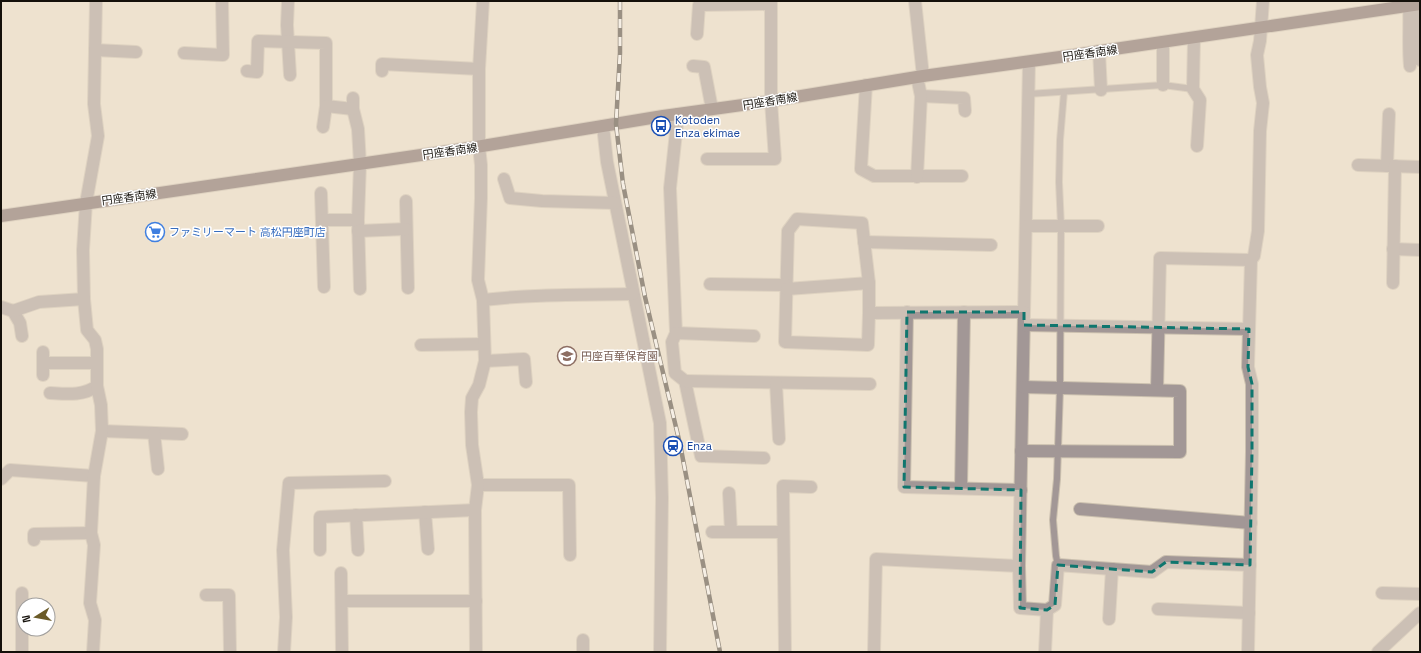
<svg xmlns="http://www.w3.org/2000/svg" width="1421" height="653" viewBox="0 0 1421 653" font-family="'Space Grotesk','Noto Sans JP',sans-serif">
	<rect width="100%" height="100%" fill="#eee2cf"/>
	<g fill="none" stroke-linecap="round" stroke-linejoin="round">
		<!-- lane casing -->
		<g stroke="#cbc0af" stroke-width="8">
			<g id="lane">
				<polyline points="1028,94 1163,85 1193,89"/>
				<polyline points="1058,565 1056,556 1053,520 1057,479 1060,388 1061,226 1059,182 1060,140 1064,92"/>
			</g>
		</g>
		<!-- street casing -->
		<g stroke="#cbc0af" stroke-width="14">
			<g id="street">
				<polyline points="288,1 287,25 290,75"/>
				<polyline points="915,1 923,76"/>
				<polyline points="1414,1 1414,5 1419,12 1418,43 1420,60"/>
				<path d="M1409,5C1410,26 1408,45 1410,66"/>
				<polyline points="697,34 699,5 771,4"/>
				<polyline points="1194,38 1193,89 1200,100 1197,146"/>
				<polyline points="1163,42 1163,85"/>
				<polyline points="95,50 136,52"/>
				<polyline points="1099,51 1101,90"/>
				<polyline points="184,53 223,55 222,1"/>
				<polyline points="1029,62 1019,566 1020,608 1047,610 1045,652"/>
				<polyline points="693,66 704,67 712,109"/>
				<polyline points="247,71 257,72 258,41 326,43 326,106 323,127"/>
				<polyline points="382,71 382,64 479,69"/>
				<polyline points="866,85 861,169 874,176 962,176"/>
				<polyline points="921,96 964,98 965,111"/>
				<polyline points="353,98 353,109 358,129 360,164 358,220 360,289"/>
				<polyline points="326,106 353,109"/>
				<polyline points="678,114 670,188 676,333 672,342 675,373 685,381 701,456 764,458"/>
				<polyline points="603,126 607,162 660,423 662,498 660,652"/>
				<polyline points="707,159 775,159 771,101 771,1"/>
				<polyline points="1358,165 1420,167"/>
				<polyline points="1387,166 1389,114"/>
				<polyline points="917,177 921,96 917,77"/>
				<polyline points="504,179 510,198 542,201 615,203"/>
				<polyline points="321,193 324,287"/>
				<polyline points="406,201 408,288"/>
				<polygon points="797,219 862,223 869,283 869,313 868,345 785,342 788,231"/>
				<polyline points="323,220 358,220"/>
				<polyline points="1026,226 1098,226"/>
				<polyline points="358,231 406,229"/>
				<polyline points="864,242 991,245"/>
				<polyline points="1393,249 1420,250"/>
				<polyline points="1393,283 1395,166"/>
				<polyline points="710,284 787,285"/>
				<polyline points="787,289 869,283"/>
				<path d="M483,300C533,294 583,295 633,294"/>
				<polyline points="1,307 13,311 20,323 22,336"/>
				<polyline points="13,311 39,302 84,299"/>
				<polyline points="907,312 904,487 1021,490"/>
				<polyline points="869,313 1024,312"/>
				<polyline points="1024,325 1249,329"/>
				<polyline points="676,333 754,336"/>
				<polyline points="421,345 484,344"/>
				<polyline points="485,361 524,359 526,382"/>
				<polyline points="43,363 97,363"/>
				<polyline points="43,375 43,352"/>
				<polyline points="685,381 870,384"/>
				<polyline points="776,383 779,439"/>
				<polyline points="1157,390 1160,258 1251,260"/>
				<path d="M50,393C67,394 83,396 97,386"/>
				<polyline points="102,431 182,434"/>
				<polyline points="154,433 158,469"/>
				<polyline points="1021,451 1180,452 1180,391 1023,387"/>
				<polyline points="1,479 10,470 94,476"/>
				<polyline points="478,485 569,485 570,555"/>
				<polyline points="961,488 964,312"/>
				<polyline points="729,493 731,532"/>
				<polyline points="1080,509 1251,523"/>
				<polyline points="425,512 428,549"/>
				<polyline points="356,515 358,550"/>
				<polyline points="712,532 783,532"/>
				<polyline points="34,540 34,534 91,533"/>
				<polyline points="320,550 320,517 475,510"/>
				<polyline points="341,573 342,652"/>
				<polyline points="1382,593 1420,594"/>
				<polyline points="206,595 229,595 230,652"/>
				<polyline points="342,601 476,601"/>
				<polyline points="1158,609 1249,613"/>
				<polyline points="1047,610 1055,605 1058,565 1152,572 1166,562 1250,565"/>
				<polyline points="1109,619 1112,569"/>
				<polyline points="583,640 583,652"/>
				<polyline points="22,652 22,593"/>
				<polyline points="93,652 95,620 90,603 94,545 91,533 94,476 102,431 101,405 97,386 97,349 95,340 87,330 84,299 83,250 86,203 98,136 94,104 96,1"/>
				<polyline points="284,652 286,617 283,550 289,483 385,481"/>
				<polyline points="476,652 475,510 478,485 472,445 471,412 472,398 479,385 485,361 483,300 478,280 481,198 481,165 479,147 479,69 483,1"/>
				<polyline points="785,652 783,486 811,487"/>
				<polyline points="874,652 876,559 1019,566"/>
				<polyline points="1248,652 1252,452 1252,384 1248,367 1251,260 1254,256 1258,231 1260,131 1263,103 1260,87 1257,55 1260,41 1263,1"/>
				<polyline points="1378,652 1420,613"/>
			</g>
		</g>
		<!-- primary casing -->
		<g stroke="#cbc0af" stroke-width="14">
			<polyline id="primary" points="1,216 476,147 663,116 771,101 923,76 1060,57 1420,4"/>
		</g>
		<!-- lane -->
		<use href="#lane" stroke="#a29796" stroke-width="6"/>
		<!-- street -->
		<use href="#street" stroke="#a29796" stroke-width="12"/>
		<!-- primary -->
		<use href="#primary" stroke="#6b5857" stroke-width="12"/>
		<!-- rail casing -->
		<g stroke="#332e26" stroke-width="4.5">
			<polyline id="rail" points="620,1 620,53 616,124 623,184 645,297 680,444 720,652"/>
		</g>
		<!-- rail -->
		<use href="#rail" stroke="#fff" stroke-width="3" stroke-dasharray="9" stroke-linecap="butt"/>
	</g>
	<!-- marked area -->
	<path d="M0 0H1421V653H0ZM907,312H1024V325L1249,329L1248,367L1252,384V452L1250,565L1166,562L1152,572L1058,565L1055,605L1047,610L1020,608L1021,490L904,487Z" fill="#eee2cf" fill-opacity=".55" fill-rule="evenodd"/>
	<path fill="none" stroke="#0f766e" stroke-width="3" stroke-dasharray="8 5" stroke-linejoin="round" d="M907,312H1024V325L1249,329L1248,367L1252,384V452L1250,565L1166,562L1152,572L1058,565L1055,605L1047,610L1020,608L1021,490L904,487Z"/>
	<!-- icons -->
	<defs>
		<g id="bus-ring" transform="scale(1)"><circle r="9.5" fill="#fff" stroke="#1a4fb4" stroke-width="1.5"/><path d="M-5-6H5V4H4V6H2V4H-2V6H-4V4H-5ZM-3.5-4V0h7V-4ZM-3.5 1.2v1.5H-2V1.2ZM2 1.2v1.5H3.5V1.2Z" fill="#1a4fb4"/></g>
		<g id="supermarket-ring" transform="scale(1)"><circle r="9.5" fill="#fff" stroke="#3f7fe0" stroke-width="1.5"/><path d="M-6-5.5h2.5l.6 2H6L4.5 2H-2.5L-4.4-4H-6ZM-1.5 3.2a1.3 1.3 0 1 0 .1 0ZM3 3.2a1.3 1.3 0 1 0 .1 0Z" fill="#3f7fe0"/></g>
		<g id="school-ring" transform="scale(1)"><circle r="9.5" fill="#fff" stroke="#8d6e63" stroke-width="1.5"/><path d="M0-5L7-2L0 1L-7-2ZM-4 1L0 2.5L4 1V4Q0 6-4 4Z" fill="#8d6e63"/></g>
		<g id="station-ring" transform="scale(1)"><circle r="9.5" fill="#fff" stroke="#1a4fb4" stroke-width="1.5"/><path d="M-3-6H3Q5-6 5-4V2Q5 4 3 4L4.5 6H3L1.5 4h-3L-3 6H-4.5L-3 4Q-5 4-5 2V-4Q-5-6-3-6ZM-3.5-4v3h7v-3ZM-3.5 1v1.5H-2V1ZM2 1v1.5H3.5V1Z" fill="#1a4fb4"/></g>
	</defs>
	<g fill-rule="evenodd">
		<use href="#bus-ring" x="661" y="126"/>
		<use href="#supermarket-ring" x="155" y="232"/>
		<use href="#school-ring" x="567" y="356"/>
		<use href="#station-ring" x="673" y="446"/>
	</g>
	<g text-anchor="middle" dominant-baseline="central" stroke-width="3" stroke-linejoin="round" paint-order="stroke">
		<!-- street labels -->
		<g font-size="11" fill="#14100a" stroke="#fff">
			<text transform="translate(1090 53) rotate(-8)">円座香南線</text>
			<text transform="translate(770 101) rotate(-9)">円座香南線</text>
			<text transform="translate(450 151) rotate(-8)">円座香南線</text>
			<text transform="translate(129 197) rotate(-8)">円座香南線</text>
		</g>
		<!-- transit labels -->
		<g font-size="11" fill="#164399" stroke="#fff" text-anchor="start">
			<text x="675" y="120">Kotoden<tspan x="675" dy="13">Enza ekimae</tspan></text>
			<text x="687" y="446">Enza</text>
		</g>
		<!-- shop labels -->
		<g font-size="11" fill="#366cbe" stroke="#fff" text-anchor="start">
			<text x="169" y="232">ファミリーマート 高松円座町店</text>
		</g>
		<!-- education labels -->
		<g font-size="11" fill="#785e54" stroke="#fff" text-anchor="start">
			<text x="581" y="356">円座百華保育園</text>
		</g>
	</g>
	<!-- border -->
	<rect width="1421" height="653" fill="none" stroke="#14100a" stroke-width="4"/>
	<!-- north arrow -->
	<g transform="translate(36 617) rotate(259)"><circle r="19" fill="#ffffff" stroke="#a19f9d"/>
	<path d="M0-3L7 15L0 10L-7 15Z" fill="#6b5b28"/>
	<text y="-6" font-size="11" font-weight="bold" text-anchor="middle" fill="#14100a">N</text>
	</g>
</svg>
